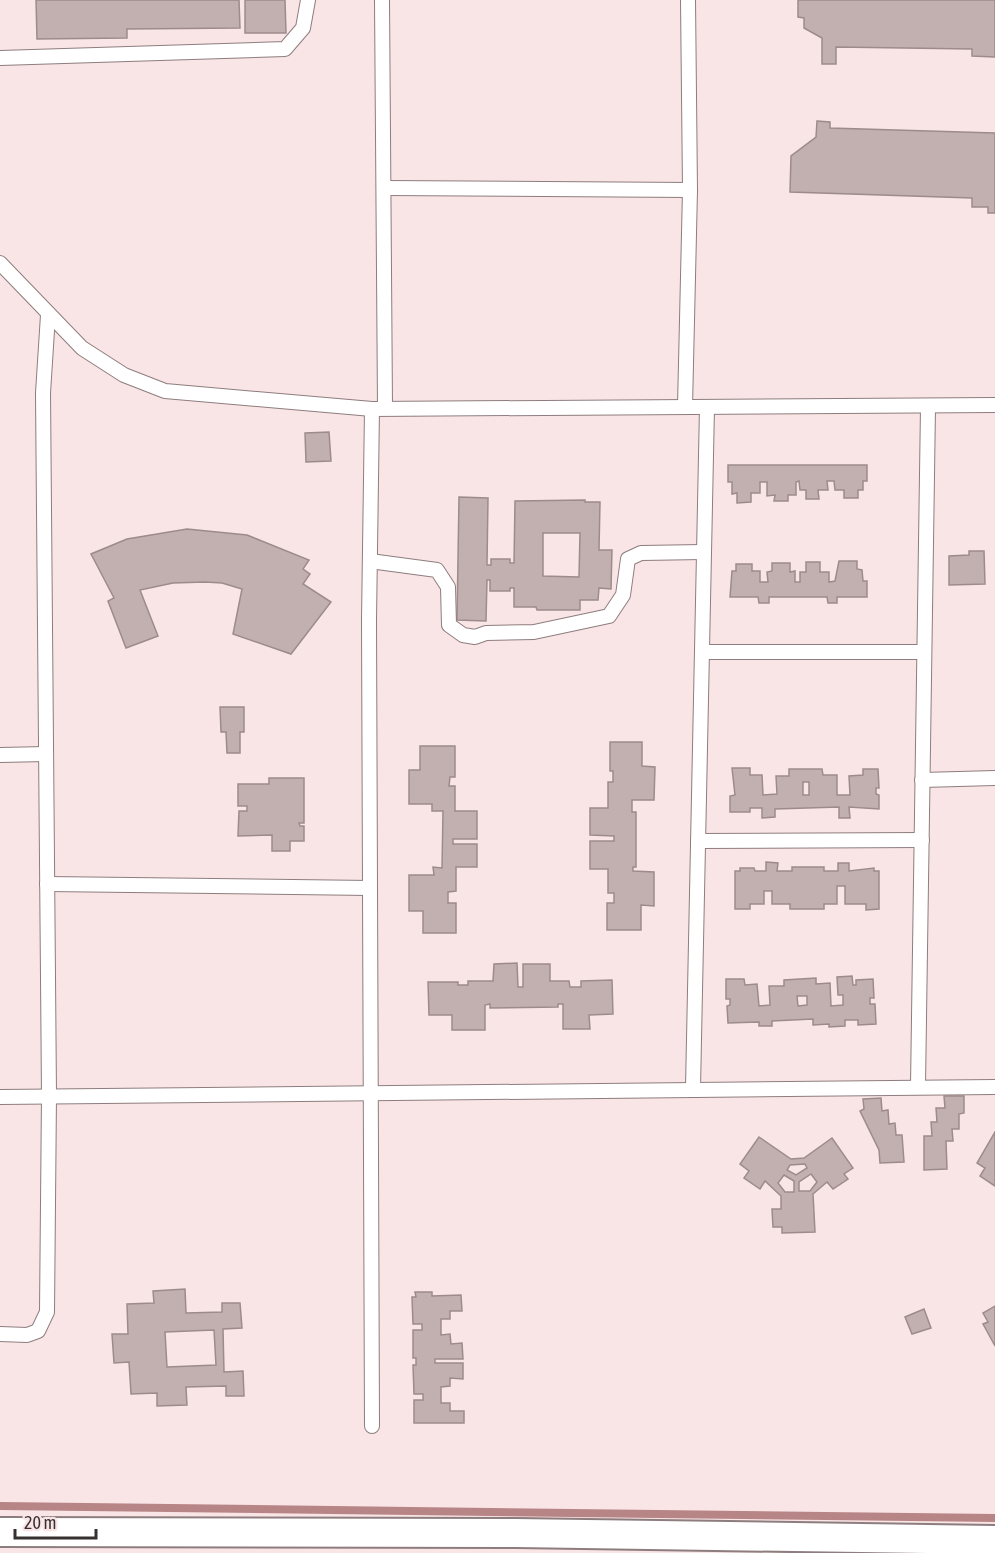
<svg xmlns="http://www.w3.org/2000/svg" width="995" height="1553" viewBox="0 0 995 1553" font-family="'Asap Condensed',sans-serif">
	<rect width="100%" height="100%" fill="#f9e5e6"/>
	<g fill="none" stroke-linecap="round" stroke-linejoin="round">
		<!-- stream -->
		<polyline stroke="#b88586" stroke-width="8" points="0,1506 995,1518"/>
	</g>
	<!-- building -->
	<g fill="#c2b0b0" stroke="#9d8b8b" stroke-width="1.5" fill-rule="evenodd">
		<polygon points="36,0 239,0 240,28 127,29 127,38 37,39"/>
		<polygon points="245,0 285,0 286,33 245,33"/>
		<polygon points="798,0 995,0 995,57 972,56 972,49 836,47 836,64 822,64 822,38 804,28 804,18 798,17"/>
		<polygon points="817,121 830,122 830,128 995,133 995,213 988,213 988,207 972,207 972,198 790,192 791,156 816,137"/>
		<polygon points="329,432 331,461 306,462 305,433"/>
		<polygon points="728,465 867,465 867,481 863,481 863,490 858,490 858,498 844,498 844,490 835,490 834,481 827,481 828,490 818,490 819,499 806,499 806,490 800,490 799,481 796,482 796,495 788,495 788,501 774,501 775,495 767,496 767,482 760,482 760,493 751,493 751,502 737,503 737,493 732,494 732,482 728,482"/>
		<path d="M459,497L488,498L487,565H491V559H510V563H514L515,501L585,500V502H600L599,550H612L611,589L599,588L598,600H580V610H537L536,607H514V588H510V591H490V580H487L486,621L457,620ZM543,533H580L579,577L543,576Z"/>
		<polygon points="187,529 247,535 309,560 303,569 310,574 303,584 331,602 291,654 233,634 242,589 222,583 205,582 173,583 140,590 158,636 126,648 108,601 114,598 91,554 127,539"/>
		<polygon points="969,551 984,551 985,584 949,585 949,556 969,555"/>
		<polygon points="839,561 857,561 857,569 862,570 863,581 867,581 867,597 837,597 837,603 828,603 827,597 769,597 769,603 759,603 758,597 730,597 732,571 736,571 736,564 752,564 752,571 760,571 760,582 768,582 767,572 772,571 772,563 790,563 790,572 795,571 795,582 800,582 800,572 806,572 806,562 820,562 820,572 829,572 829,582 835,581"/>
		<polygon points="220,707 244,707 244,732 240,732 240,753 227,753 226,732 221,732"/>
		<polygon points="610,742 642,742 642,766 655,767 654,800 632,800 632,812 636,812 636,867 633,867 633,871 654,872 654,906 641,905 641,930 607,930 607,903 614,903 614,893 608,893 608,869 590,869 590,841 614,841 614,836 590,835 590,808 608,808 608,782 613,782 613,771 610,771"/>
		<polygon points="420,746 455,746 455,777 450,777 449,786 455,786 455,811 477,811 477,839 453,839 453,844 477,844 477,867 456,867 456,891 448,892 448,903 456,903 456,933 423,933 423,911 409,911 409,875 434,875 433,867 442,868 443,811 432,811 432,804 409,804 409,770 420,770"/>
		<path d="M732,768H750V775H762L763,795L777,794L776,776H789V769H822L823,775H837V795H850L849,776L863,775V769H878L879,788H876V794L879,795V809L849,807L850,818H839V807L775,809V817L762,818V808H750V812H730V796L735,795ZM803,782H809V795H803Z"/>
		<polygon points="269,778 304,778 304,823 299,823 300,826 304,826 304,841 290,841 290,851 272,851 272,835 238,836 239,811 247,811 247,806 238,806 238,784 269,784"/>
		<polygon points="766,862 778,863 777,871 792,871 792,867 824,867 824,871 838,871 838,863 849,863 849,871 874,868 874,871 879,871 879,909 866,910 866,904 845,904 845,886 837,886 837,904 824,904 824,909 790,909 790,904 772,904 772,891 764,891 764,904 750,904 750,909 735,909 735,871 740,871 740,868 754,868 755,871 766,871"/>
		<polygon points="517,963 518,987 523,987 523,964 550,964 550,981 569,981 570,987 581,987 581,981 612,980 613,1014 589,1015 590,1029 563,1029 563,1004 558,1004 558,1007 490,1008 490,1004 485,1005 485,1030 452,1030 452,1015 429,1015 428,982 458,982 458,985 468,985 468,981 493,981 494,964"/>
		<path d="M852,976L853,985H856V980L873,979L874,998H870V1004H875L876,1024L858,1025V1020H845V1026L829,1027V1024L813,1025V1019L772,1021V1026H759V1022L728,1023L727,1006L730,1005V999H726V979H744L745,985L757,984L759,1006L770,1005L769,986H784V980L816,978V984L830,983L831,1006L843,1005V995H838L837,977ZM797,996H807V1005L798,1006Z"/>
		<polygon points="944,1096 964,1096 964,1113 959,1114 959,1129 952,1129 953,1141 946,1141 947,1169 924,1170 924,1136 932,1136 931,1122 937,1122 936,1108 945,1108"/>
		<polygon points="881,1098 882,1111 888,1110 889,1124 895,1123 896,1135 902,1135 904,1162 880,1163 879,1150 860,1111 864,1109 863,1099"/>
		<polygon points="995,1132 995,1186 980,1176 985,1168 977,1163"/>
		<path d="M759,1137L791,1159L804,1158L832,1138L853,1168L844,1174L848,1179L833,1189L827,1182L813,1194L815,1232L782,1233V1227H773L772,1209H781V1196L765,1181L760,1189L744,1178L749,1171L740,1164ZM805,1164L807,1168L796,1175L787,1170L790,1165ZM811,1174L817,1182L810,1191H799V1182ZM784,1175L794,1181V1192H785L778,1183Z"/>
		<path d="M185,1289L186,1313L222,1312V1303H240L242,1328L223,1329L224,1372L243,1371L244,1396H226V1386L186,1387L187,1405L157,1406V1393L131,1394L129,1362L114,1363L112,1334H128L127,1304L154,1303L153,1291ZM214,1330L216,1365L167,1367L165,1332Z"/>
		<polygon points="415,1292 432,1292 432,1296 461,1295 462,1311 450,1311 450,1319 441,1319 441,1335 450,1334 451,1344 462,1343 463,1359 435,1359 435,1363 463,1363 463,1379 450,1378 450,1386 441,1387 441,1403 450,1403 450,1411 464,1411 464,1423 414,1423 414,1400 423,1400 423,1394 414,1394 413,1365 416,1365 416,1358 413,1358 413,1330 422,1330 422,1324 413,1324 412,1297 416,1297"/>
		<polygon points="995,1306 995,1346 983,1324 988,1322 983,1313"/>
		<polygon points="924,1309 931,1328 912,1334 905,1317"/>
	</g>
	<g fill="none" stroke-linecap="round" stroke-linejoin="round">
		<!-- service casing -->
		<g stroke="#8e7d7e" stroke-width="16">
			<g id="service">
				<polyline points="382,0 385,407"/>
				<polyline points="0,58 285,49 303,28 308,0"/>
				<polyline points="384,188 690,190"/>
				<polyline points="0,263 82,348 124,375 165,391 372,409 995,405"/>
				<polyline points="685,407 690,190 688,0"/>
				<polyline points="370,561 437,570 448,587 449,625 463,635 475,637 486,633 534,632 609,616 623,595 628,559 641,553 703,552"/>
				<polyline points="702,652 924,652"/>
				<polyline points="0,755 46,754"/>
				<polyline points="922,780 995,778"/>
				<polyline points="698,841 922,840"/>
				<polyline points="47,884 370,888"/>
				<polyline points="918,1086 928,407"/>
				<polyline points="693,1088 707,407"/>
				<polyline points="0,1097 995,1087"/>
				<polyline points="0,1334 27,1335 38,1331 47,1312 49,1095 43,393 48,315"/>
				<polyline points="372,1426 369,620 372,409"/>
			</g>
		</g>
		<!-- minor casing -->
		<g stroke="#8e7d7e" stroke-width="32">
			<polyline id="minor" points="0,1532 516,1533 995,1540"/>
		</g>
		<!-- service -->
		<use href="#service" stroke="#fff" stroke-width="14"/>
		<!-- minor -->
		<use href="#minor" stroke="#fff" stroke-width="28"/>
	</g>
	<!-- scale -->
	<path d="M15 1529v9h81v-9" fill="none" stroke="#373030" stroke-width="3"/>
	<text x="24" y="1529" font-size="18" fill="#373030" stroke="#f9e5e6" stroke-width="4.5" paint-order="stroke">20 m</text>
</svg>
